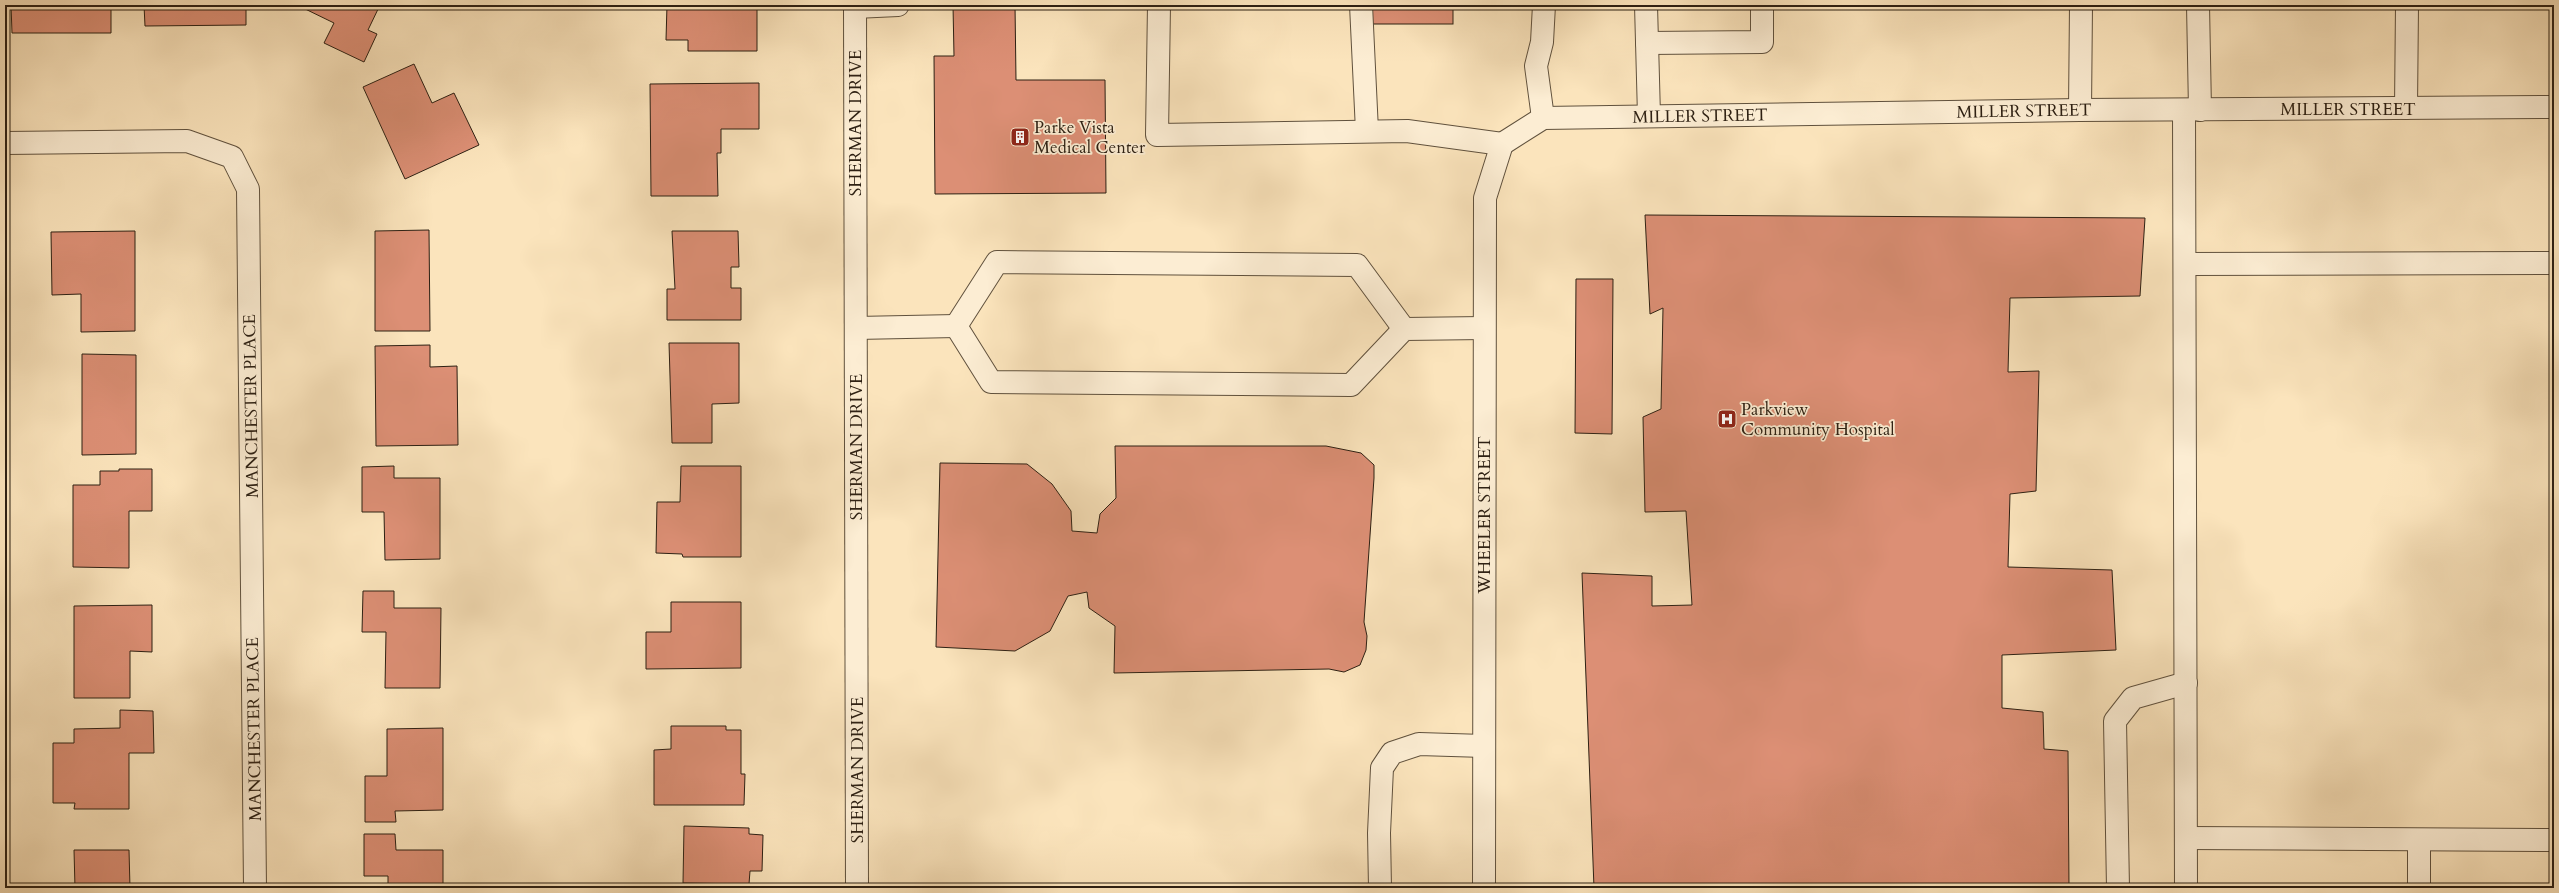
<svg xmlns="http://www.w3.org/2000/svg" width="2559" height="893" viewBox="0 0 2559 893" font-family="Cardo,serif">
	<rect width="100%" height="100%" fill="#fbe4bc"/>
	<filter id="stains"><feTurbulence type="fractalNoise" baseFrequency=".005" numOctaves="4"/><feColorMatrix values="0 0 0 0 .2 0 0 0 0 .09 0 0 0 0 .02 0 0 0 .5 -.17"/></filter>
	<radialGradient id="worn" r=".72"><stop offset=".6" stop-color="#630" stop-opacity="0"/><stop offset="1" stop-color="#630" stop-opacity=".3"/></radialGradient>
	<!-- building -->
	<g fill="#dc8f75" stroke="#2d2013">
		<polygon points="11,5 111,5 111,33 12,33"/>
		<polygon points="144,5 246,5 246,25 145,26"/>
		<polygon points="297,5 380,5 368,30 377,34 364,62 324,43 334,23"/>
		<polygon points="667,5 757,5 757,51 688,51 688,40 666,40"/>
		<polygon points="953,5 1015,5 1016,80 1105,80 1106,193 935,194 934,56 954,56"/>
		<rect x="1371" y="5" width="82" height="19"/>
		<polygon points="414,64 432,103 454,93 479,145 405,179 363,87"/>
		<polygon points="759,83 759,129 721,129 721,153 717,153 718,196 651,196 650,84"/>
		<polygon points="1645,215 2145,218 2140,296 2010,298 2008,372 2039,371 2036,491 2010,494 2008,567 2112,570 2116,650 2002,655 2002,708 2043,712 2044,749 2068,751 2069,888 1594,888 1582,573 1652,576 1652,606 1692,605 1686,511 1645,512 1643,417 1661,409 1663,308 1650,314"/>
		<polygon points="429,230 430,331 375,331 375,231"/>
		<polygon points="135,231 135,331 81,332 81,294 52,295 51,232"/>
		<polygon points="672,231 738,231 739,267 731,267 731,288 741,288 741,320 667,320 667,289 675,289"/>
		<polygon points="1576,279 1613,279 1612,434 1575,433"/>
		<polygon points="669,343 739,343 739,403 712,404 712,443 672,443"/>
		<polygon points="430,345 430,367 457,366 458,445 376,446 375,346"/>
		<polygon points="82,354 136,355 136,454 82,455"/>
		<polygon points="1115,446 1326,446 1361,453 1374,465 1374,478 1364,622 1367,636 1366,650 1360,665 1344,672 1329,669 1114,673 1115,626 1089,608 1087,592 1068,596 1050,631 1015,651 936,647 940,463 1027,464 1052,484 1071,511 1072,531 1097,533 1100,514 1116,498"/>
		<polygon points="394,466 394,478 440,478 440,559 385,560 384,512 362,512 362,467"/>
		<polygon points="681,466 741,466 741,557 683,557 682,554 656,553 657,502 680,502"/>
		<polygon points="119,469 152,469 152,511 129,511 129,568 73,567 73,485 100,485 100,471 119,471"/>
		<polygon points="363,591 394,591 394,608 441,608 440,688 385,688 386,632 362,632"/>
		<polygon points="671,602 741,602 741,668 646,669 646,632 671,632"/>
		<polygon points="152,605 152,652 130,651 130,698 74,698 74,606"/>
		<polygon points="120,710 153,711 154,753 129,753 129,809 74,809 75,803 53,803 53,743 74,743 74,729 120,728"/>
		<polygon points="671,726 726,726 726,730 741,730 741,774 745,774 744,805 654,805 654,750 671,749"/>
		<polygon points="443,728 443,810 395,811 396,822 365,822 365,776 387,776 387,729"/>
		<polygon points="684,826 749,828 749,834 763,835 762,871 750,871 749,884 683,883"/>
		<polygon points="364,834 395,834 396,850 443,850 443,888 388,888 388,876 364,876"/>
		<polygon points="74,850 129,850 130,888 75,888"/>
	</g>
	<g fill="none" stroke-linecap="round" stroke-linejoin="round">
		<!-- minor casing -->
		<g stroke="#60513d" stroke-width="24">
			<g id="minor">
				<polyline points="855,5 857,888"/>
				<polyline points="1159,5 1157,135 1407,131 1502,144"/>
				<polyline points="1361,5 1367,131"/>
				<polyline points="1646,5 1649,116"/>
				<polyline points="2198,5 2200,110"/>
				<polyline points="855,7 898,5"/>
				<polyline points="1647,43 1762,42 1762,5"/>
				<polyline points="2406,108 2407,5"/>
				<polyline points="2080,110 2081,5"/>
				<polyline points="2184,110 2186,888"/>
				<polyline points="1543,118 1536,66 1542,42 1544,5"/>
				<polyline points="5,143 187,141 232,157 248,189 255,888"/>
				<polyline points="1502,144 1543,118 2080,110 2554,107"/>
				<polyline points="2185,264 2554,263"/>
				<polyline points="956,326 991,382 1351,385 1404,329 1484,328"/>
				<polyline points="956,326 997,262 1357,265 1404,329"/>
				<polyline points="856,328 956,326"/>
				<polyline points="2186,838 2554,840"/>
				<polyline points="1380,888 1379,833 1382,768 1392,753 1419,744 1484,746"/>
				<polyline points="1484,888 1485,198 1502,144"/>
				<polyline points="2118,888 2115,721 2133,698 2186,683"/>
				<polyline points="2419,888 2419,840"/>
			</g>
		</g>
		<!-- minor -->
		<use href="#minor" stroke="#fcedd3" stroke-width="22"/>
	</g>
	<!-- icons -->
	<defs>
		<g id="building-square" transform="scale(1)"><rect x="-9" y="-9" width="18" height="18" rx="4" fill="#8f2418" stroke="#fcedd3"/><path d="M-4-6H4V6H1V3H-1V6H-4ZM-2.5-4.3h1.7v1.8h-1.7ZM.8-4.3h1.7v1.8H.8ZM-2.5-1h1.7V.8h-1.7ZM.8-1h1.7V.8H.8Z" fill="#fff"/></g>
		<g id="hospital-square" transform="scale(1)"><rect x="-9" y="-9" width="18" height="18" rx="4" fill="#8f2418" stroke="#fcedd3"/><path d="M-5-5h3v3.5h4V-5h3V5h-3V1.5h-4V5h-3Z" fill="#fff"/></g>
	</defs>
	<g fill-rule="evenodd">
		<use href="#building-square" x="1020" y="137"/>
		<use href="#hospital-square" x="1727" y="419"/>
	</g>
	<g text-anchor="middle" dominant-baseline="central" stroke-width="3.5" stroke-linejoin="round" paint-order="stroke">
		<!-- street labels -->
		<g font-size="17" fill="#2d2013" stroke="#fcedd3">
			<text x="2348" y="109">MILLER STREET</text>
			<text transform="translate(2024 111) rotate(-1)">MILLER STREET</text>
			<text transform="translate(1700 116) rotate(-1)">MILLER STREET</text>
			<text transform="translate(855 123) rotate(-90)">SHERMAN DRIVE</text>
			<text transform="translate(251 406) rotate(-91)">MANCHESTER PLACE</text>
			<text transform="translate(856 447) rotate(-90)">SHERMAN DRIVE</text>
			<text transform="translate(1484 515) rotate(-90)">WHEELER STREET</text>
			<text transform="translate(254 729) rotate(-91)">MANCHESTER PLACE</text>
			<text transform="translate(857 770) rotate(-90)">SHERMAN DRIVE</text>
		</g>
		<!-- poi labels -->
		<g font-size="17" fill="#2d2013" stroke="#fcedd3" text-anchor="start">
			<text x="1034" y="127">Parke Vista<tspan x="1034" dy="20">Medical Center</tspan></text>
			<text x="1741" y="409">Parkview<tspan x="1741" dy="20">Community Hospital</tspan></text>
		</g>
	</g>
	<!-- margin -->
	<rect width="2559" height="893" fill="none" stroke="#fbe4bc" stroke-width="20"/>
	<rect x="6" y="6" width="2547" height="881" fill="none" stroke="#2d2013" stroke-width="2"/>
	<rect x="10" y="10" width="2539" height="873" fill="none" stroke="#2d2013"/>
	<rect width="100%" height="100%" filter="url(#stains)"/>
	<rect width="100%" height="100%" fill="url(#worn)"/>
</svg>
